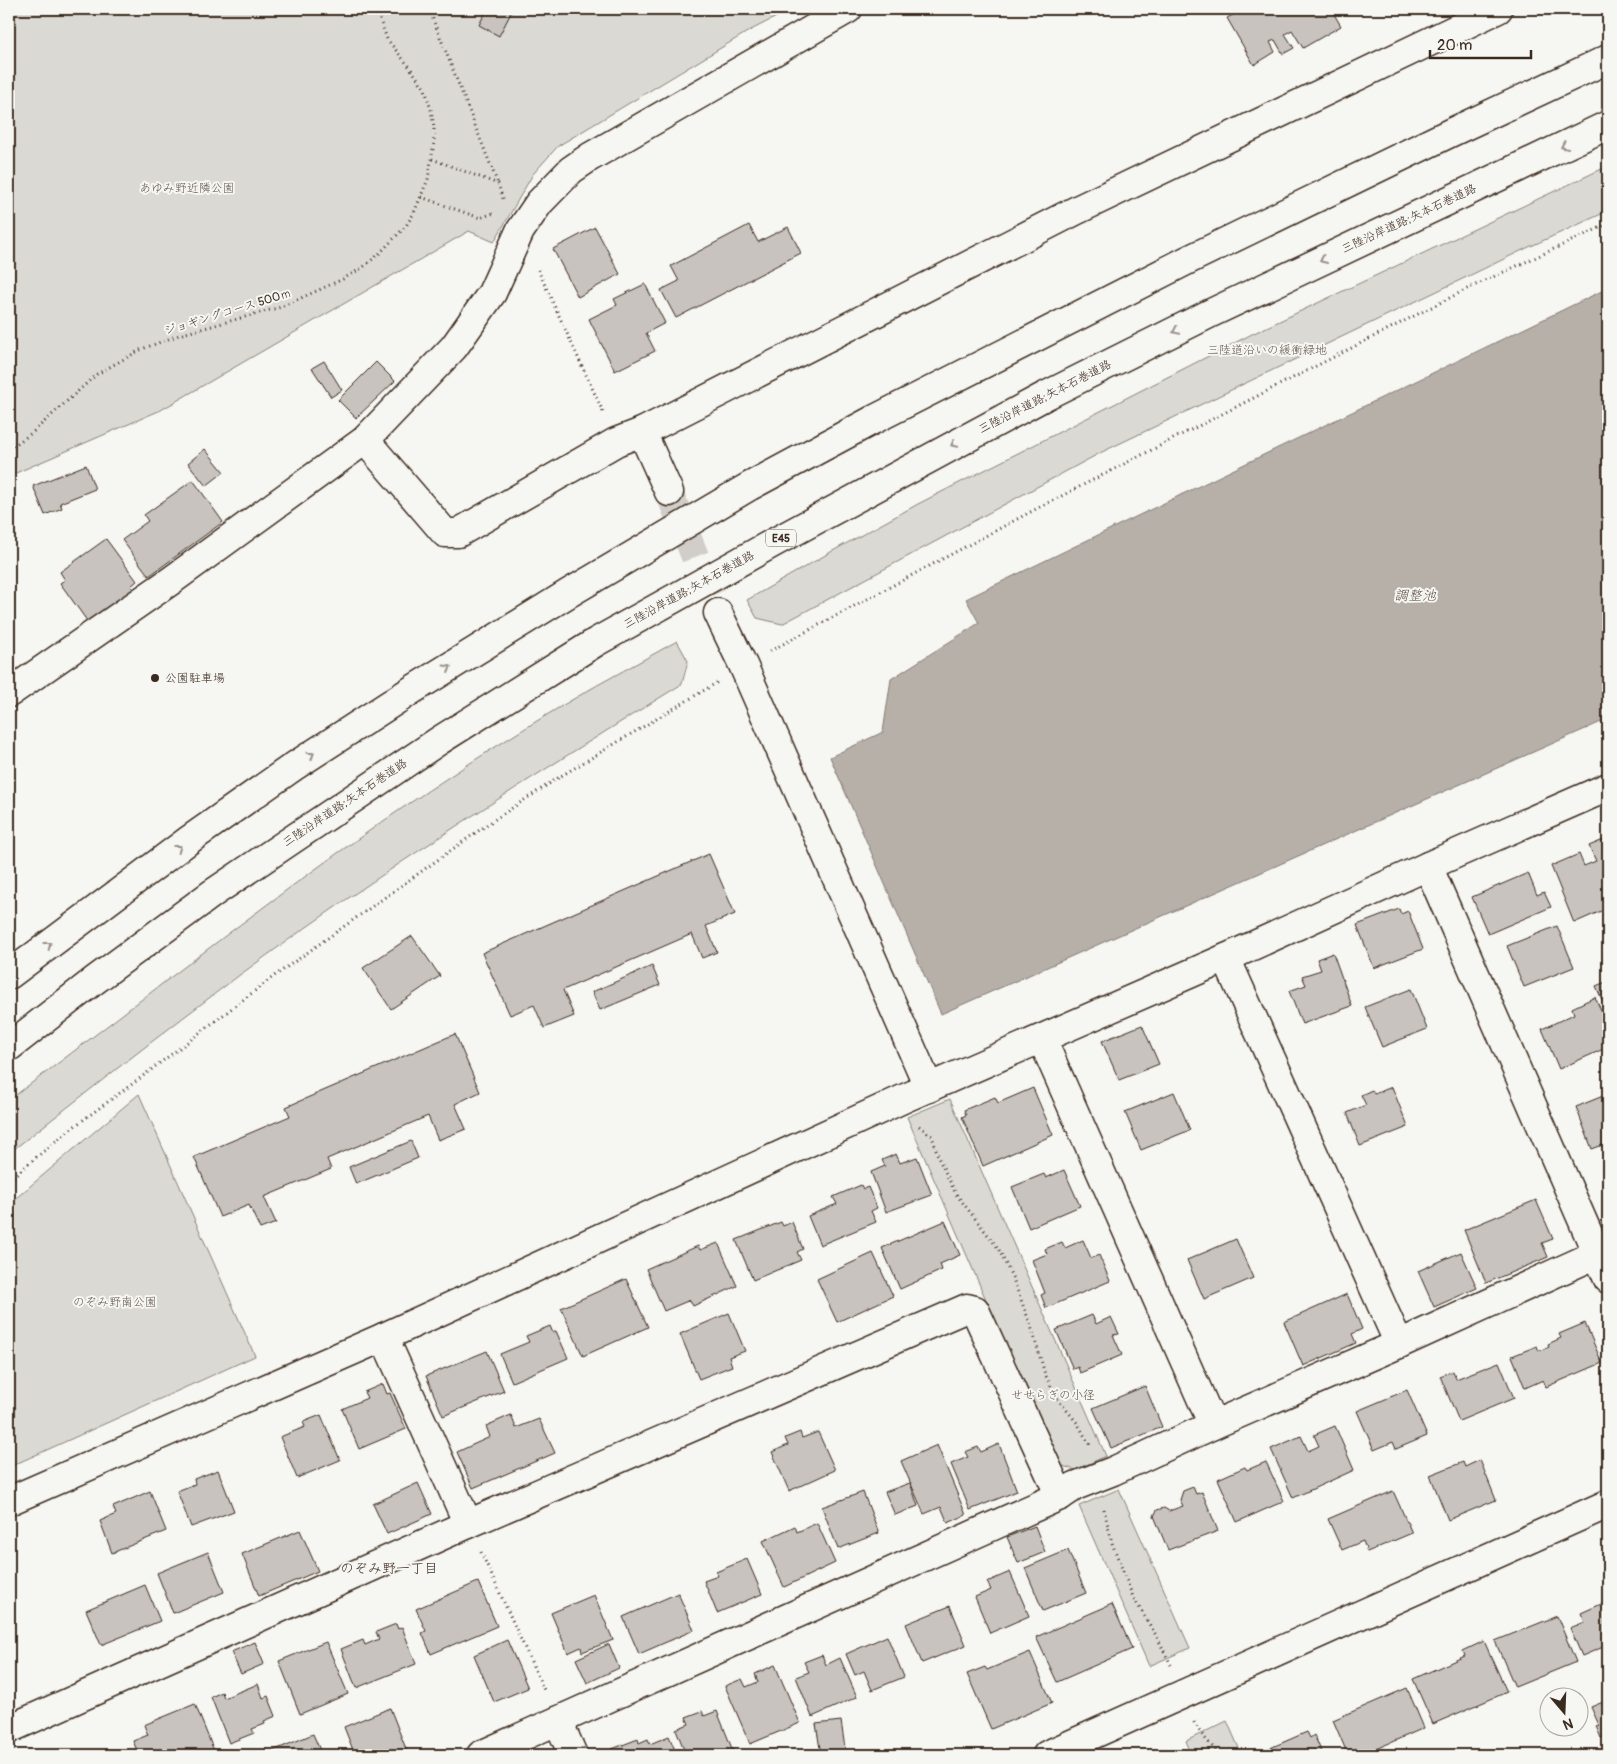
<svg xmlns="http://www.w3.org/2000/svg" width="1617" height="1764" viewBox="0 0 1617 1764" font-family="Pangolin,'Klee One',sans-serif">
	<rect width="100%" height="100%" fill="#f6f6f2"/>
	<filter id="ink" filterUnits="userSpaceOnUse"><feTurbulence type="fractalNoise" baseFrequency=".02" numOctaves="2"/><feDisplacementMap in="SourceGraphic" scale="10" xChannelSelector="R" yChannelSelector="G"/><feConvolveMatrix kernelMatrix="1 2 1 2 8 2 1 2 1" color-interpolation-filters="sRGB"/></filter>
	<g filter="url(#ink)">
		<!-- green -->
		<g fill="#dad9d3" stroke="#8a8278">
			<polygon points="9,9 792,9 749,31 558,146 533,174 494,242 469,231 161,410 9,476"/>
			<polygon points="1608,166 1608,211 1529,247 1102,452 782,624 757,618 747,600 829,553 918,504 1252,334"/>
			<path d="M677,641L688,661L682,684C533,776 383,870 241,974C163,1032 86,1093 9,1153V1100C133,1008 254,910 382,822C443,780 506,739 570,701C605,680 642,661 677,641Z"/>
			<polygon points="139,1094 255,1356 9,1467 9,1204"/>
			<polygon points="950,1099 1106,1456 1075,1470 1057,1464 907,1117"/>
			<polygon points="1119,1489 1190,1648 1149,1666 1079,1506"/>
			<polygon points="1227,1721 1242,1755 1192,1755 1186,1741"/>
		</g>
		<!-- water -->
		<polygon fill="#b6b0a9" stroke="#857a71" points="1608,288 1608,719 941,1014 830,757 883,732 891,679 979,623 966,599"/>
		<!-- building -->
		<g fill="#c8c3be" stroke="#3b2a1e">
			<polygon points="487,9 513,9 499,36 479,25"/>
			<polygon points="1244,9 1331,9 1341,26 1303,48 1292,30 1285,34 1294,48 1283,54 1275,40 1270,42 1275,52 1254,65 1227,18"/>
			<polygon points="749,225 758,242 788,227 801,253 676,318 661,290 679,281 671,266"/>
			<polygon points="595,227 620,274 578,297 553,249"/>
			<polygon points="645,284 665,323 646,333 655,351 615,371 589,319 617,305 614,299"/>
			<polygon points="324,361 342,390 331,397 312,368"/>
			<polygon points="376,362 395,381 356,418 338,400"/>
			<polygon points="205,449 224,472 206,486 188,463"/>
			<polygon points="86,465 95,489 60,503 62,508 45,515 33,486"/>
			<polygon points="193,480 223,522 149,576 122,540 148,521 144,515"/>
			<polygon points="106,539 137,581 131,586 136,592 90,625 60,583 65,580 60,572"/>
			<polygon points="1608,838 1608,908 1574,923 1551,866 1579,854 1584,866 1596,861 1589,846"/>
			<polygon points="709,854 735,914 706,926 717,952 702,958 692,934 563,990 574,1016 544,1028 534,1005 510,1015 482,953"/>
			<polygon points="1528,873 1537,895 1544,892 1551,907 1488,934 1472,897"/>
			<polygon points="1399,909 1401,914 1408,911 1423,949 1374,968 1357,925"/>
			<polygon points="1557,926 1574,967 1524,987 1507,946"/>
			<polygon points="412,936 440,976 391,1009 363,968"/>
			<polygon points="1333,953 1352,1006 1302,1024 1289,991 1306,985 1302,976 1321,970 1317,959"/>
			<polygon points="652,966 660,985 600,1010 592,992"/>
			<polygon points="1608,981 1608,1010 1607,1011 1596,986"/>
			<polygon points="1411,989 1427,1029 1382,1047 1365,1007"/>
			<polygon points="1595,997 1608,1026 1608,1047 1559,1069 1542,1029 1574,1014 1572,1008"/>
			<polygon points="1142,1025 1159,1064 1119,1080 1102,1041"/>
			<polygon points="455,1034 480,1092 455,1104 466,1129 438,1140 428,1116 327,1159 331,1169 264,1197 276,1223 260,1229 249,1205 220,1217 194,1157 290,1116 286,1107"/>
			<polygon points="1392,1087 1408,1127 1360,1146 1347,1113 1366,1105 1361,1095 1372,1090 1374,1094"/>
			<polygon points="1033,1088 1053,1135 983,1166 962,1117 966,1115 964,1110 995,1097 998,1103"/>
			<polygon points="1174,1092 1190,1130 1141,1150 1125,1112"/>
			<polygon points="1608,1094 1608,1143 1592,1149 1576,1107"/>
			<polygon points="411,1141 418,1158 356,1184 349,1167"/>
			<polygon points="896,1154 900,1163 917,1157 932,1195 886,1212 871,1172 885,1166 882,1160"/>
			<polygon points="1064,1170 1080,1206 1029,1228 1012,1187 1044,1174 1046,1178"/>
			<polygon points="861,1185 863,1189 868,1187 877,1208 871,1211 876,1222 820,1245 808,1216 837,1204 833,1197"/>
			<polygon points="1536,1200 1553,1239 1542,1243 1548,1257 1486,1283 1464,1230"/>
			<polygon points="945,1221 960,1255 940,1264 942,1270 900,1289 882,1248"/>
			<polygon points="781,1222 783,1226 792,1222 803,1249 797,1252 801,1260 753,1280 736,1240"/>
			<polygon points="1236,1239 1253,1278 1204,1299 1187,1260"/>
			<polygon points="1083,1240 1091,1258 1099,1255 1110,1281 1046,1308 1041,1295 1045,1293 1032,1260 1047,1254 1045,1249 1062,1242 1065,1248"/>
			<polygon points="718,1243 737,1286 693,1306 690,1300 664,1311 646,1269 698,1246 700,1250"/>
			<polygon points="1461,1252 1477,1288 1434,1307 1418,1271"/>
			<polygon points="873,1253 893,1296 837,1322 817,1279"/>
			<polygon points="626,1279 648,1327 583,1356 561,1308"/>
			<polygon points="1347,1294 1362,1329 1352,1334 1356,1343 1303,1366 1284,1322"/>
			<polygon points="729,1313 745,1351 729,1357 732,1366 699,1379 680,1334"/>
			<polygon points="1092,1315 1096,1324 1111,1317 1119,1334 1113,1335 1122,1355 1080,1373 1078,1367 1073,1369 1056,1330"/>
			<polygon points="1585,1323 1602,1363 1546,1387 1543,1380 1525,1388 1512,1356 1537,1346 1539,1351 1549,1347 1548,1344 1561,1338 1559,1334"/>
			<polygon points="550,1326 553,1333 556,1331 568,1358 512,1382 500,1354 529,1342 526,1336"/>
			<polygon points="487,1351 504,1391 443,1416 426,1376"/>
			<polygon points="1499,1362 1514,1398 1459,1421 1440,1376 1453,1371 1456,1379"/>
			<polygon points="383,1384 387,1394 390,1393 406,1429 359,1449 342,1409 367,1398 364,1392"/>
			<polygon points="1145,1386 1162,1427 1111,1448 1093,1408"/>
			<polygon points="1407,1390 1427,1436 1396,1449 1393,1442 1374,1450 1357,1411"/>
			<polygon points="321,1415 340,1460 297,1478 280,1437 305,1427 303,1422"/>
			<polygon points="511,1415 516,1428 539,1419 555,1453 473,1488 457,1452 490,1437 486,1426"/>
			<polygon points="1335,1426 1354,1470 1293,1498 1271,1449 1301,1436 1308,1451 1319,1446 1314,1435"/>
			<polygon points="800,1432 802,1438 818,1432 835,1470 789,1491 772,1452 788,1445 785,1438"/>
			<polygon points="999,1444 1017,1491 970,1510 951,1464 968,1457 965,1452 978,1447 981,1452"/>
			<polygon points="937,1445 966,1515 948,1523 941,1507 924,1514 901,1461"/>
			<polygon points="1480,1460 1496,1500 1448,1520 1430,1475 1463,1462 1465,1467"/>
			<polygon points="1266,1462 1284,1501 1237,1522 1218,1479 1245,1467 1247,1470"/>
			<polygon points="218,1470 234,1511 191,1527 177,1491 195,1484 194,1479"/>
			<polygon points="418,1483 432,1514 387,1534 373,1504"/>
			<polygon points="910,1483 918,1506 895,1515 885,1492"/>
			<polygon points="1193,1487 1196,1494 1202,1492 1218,1531 1168,1550 1154,1516 1157,1510 1164,1508 1169,1511 1183,1506 1180,1500 1183,1491"/>
			<polygon points="150,1491 166,1531 112,1553 100,1521 116,1514 113,1507"/>
			<polygon points="1393,1491 1412,1533 1367,1552 1363,1541 1342,1550 1328,1519"/>
			<polygon points="863,1492 879,1533 838,1549 822,1507"/>
			<polygon points="817,1523 835,1563 784,1587 763,1541 795,1526 797,1532"/>
			<polygon points="1035,1526 1045,1552 1018,1563 1007,1537"/>
			<polygon points="300,1530 318,1571 259,1596 242,1554"/>
			<polygon points="1068,1550 1086,1593 1043,1611 1025,1568"/>
			<polygon points="208,1552 224,1592 173,1613 157,1573"/>
			<polygon points="747,1559 762,1594 717,1613 704,1581 718,1576 716,1572"/>
			<polygon points="1010,1572 1029,1616 990,1633 975,1597 991,1590 987,1582"/>
			<polygon points="478,1582 497,1626 431,1654 422,1633 426,1631 416,1609"/>
			<polygon points="145,1585 160,1621 101,1645 86,1610"/>
			<polygon points="678,1593 694,1630 639,1654 623,1617"/>
			<polygon points="594,1595 613,1640 582,1652 581,1647 568,1653 551,1613"/>
			<polygon points="1608,1601 1608,1645 1582,1656 1570,1628 1585,1622 1581,1613"/>
			<polygon points="1112,1604 1132,1649 1057,1682 1036,1637"/>
			<polygon points="950,1606 966,1645 922,1663 906,1624"/>
			<polygon points="1557,1616 1576,1662 1515,1687 1495,1641"/>
			<polygon points="396,1624 398,1629 402,1627 416,1664 356,1688 341,1649 363,1640 365,1645 379,1639 376,1632"/>
			<polygon points="887,1636 904,1677 872,1690 864,1671 855,1675 846,1654"/>
			<polygon points="507,1640 528,1688 494,1702 474,1655"/>
			<polygon points="1484,1641 1507,1692 1433,1724 1413,1679 1465,1656 1463,1651"/>
			<polygon points="255,1642 264,1664 241,1674 231,1652"/>
			<polygon points="326,1642 348,1694 300,1714 279,1661"/>
			<polygon points="609,1644 619,1668 587,1683 576,1659"/>
			<polygon points="1030,1652 1052,1703 991,1729 967,1674 985,1667 987,1670"/>
			<polygon points="822,1655 826,1665 840,1658 857,1697 812,1717 796,1677 809,1672 804,1662"/>
			<polygon points="775,1665 800,1723 750,1744 725,1686 742,1679 746,1687 758,1682 755,1674"/>
			<polygon points="258,1684 263,1698 268,1696 276,1716 264,1721 265,1724 252,1729 254,1733 229,1743 211,1697 222,1692 224,1698"/>
			<polygon points="1407,1688 1424,1728 1362,1755 1348,1755 1333,1720"/>
			<polygon points="1608,1700 1608,1735 1601,1738 1596,1726 1599,1725 1591,1707"/>
			<polygon points="195,1704 214,1751 203,1755 139,1755 133,1741 148,1735 144,1725"/>
			<polygon points="390,1708 408,1754 405,1755 355,1755 344,1727"/>
			<polygon points="702,1711 704,1716 717,1711 733,1751 721,1755 686,1755 676,1729 689,1724 686,1717"/>
			<polygon points="841,1721 846,1755 821,1755 816,1724"/>
			<polygon points="1307,1732 1310,1738 1314,1735 1323,1755 1254,1755"/>
			<polygon points="313,1734 322,1755 263,1755"/>
			<polygon points="669,1736 677,1755 614,1755 612,1749 638,1739 639,1743 648,1739 650,1744"/>
		</g>
		<g fill="none" stroke-linecap="round" stroke-linejoin="round">
			<!-- minor-tunnel -->
			<polyline stroke="#d1cdc8" stroke-width="28" stroke-dasharray="28 14" stroke-linecap="butt" points="669,492 718,613"/>
			<!-- minor casing -->
			<g stroke="#3b2a1e" stroke-width="31">
				<g id="minor">
					<polyline points="642,432 669,492"/>
					<polyline points="365,440 445,533 458,533 616,442 642,432 1077,210 1498,9"/>
					<polyline points="718,613 743,665 929,1088"/>
					<polyline points="9,693 172,580 365,440 454,347 492,293 520,231 539,203 571,170 590,157 848,9"/>
					<polyline points="1428,866 1608,1279"/>
					<polyline points="1226,958 1399,1344"/>
					<polyline points="1042,1039 1213,1425"/>
					<polyline points="384,1337 468,1524"/>
					<polyline points="9,1501 384,1337 905,1098 1226,958 1428,866 1608,787"/>
					<polyline points="558,1721 573,1755"/>
					<polyline points="9,1729 468,1524 967,1308 975,1310 1060,1496"/>
					<polyline points="481,1755 1060,1496 1075,1486 1113,1471 1213,1425 1399,1344 1608,1249"/>
					<polyline points="1047,1755 1608,1504"/>
				</g>
			</g>
			<!-- highway casing -->
			<g stroke="#3b2a1e" stroke-width="31">
				<g id="highway">
					<polyline points="9,975 189,840 293,767 412,690 569,593 750,486 873,420 1188,260 1452,132 1608,59"/>
					<polyline points="9,1047 95,980 213,893 440,740 596,642 773,543 1045,396 1211,313 1608,125"/>
				</g>
			</g>
			<!-- path -->
			<g stroke="#3b2a1e" stroke-width="3" stroke-dasharray="1 4" stroke-linecap="butt">
				<polyline points="429,9 498,184"/>
				<polyline points="432,159 498,184 503,199"/>
				<polyline points="421,197 480,218 494,213"/>
				<polyline points="538,270 604,414"/>
				<polyline points="9,449 33,432 97,374 142,349 179,335 281,307 343,279 362,268 378,255 406,226 414,213 428,179 434,143 434,127 431,110 425,89 411,69 387,39 376,9"/>
				<polyline points="770,651 1036,509 1469,288 1608,224"/>
				<polyline points="919,1126 932,1136 939,1159 956,1194 998,1248 1013,1279 1031,1326 1045,1374 1056,1397 1078,1424 1089,1444 1088,1448"/>
				<polyline points="9,1180 68,1131 135,1082 273,977 488,824 561,776 718,682"/>
				<polyline points="1104,1509 1112,1543 1133,1597 1157,1637 1171,1665"/>
				<polyline points="481,1552 545,1692"/>
				<path d="M1194,1722C1198,1732 1212,1745 1219,1755"/>
			</g>
			<!-- minor -->
			<use href="#minor" stroke="#f6f6f2" stroke-width="28"/>
			<!-- highway -->
			<use href="#highway" stroke="#f6f6f2" stroke-width="28"/>
		</g>
		<!-- one-way arrows -->
		<defs><path id="oneway-chevron" d="M-2-3.5L2.5 0L-2 3.5" fill="none" stroke-width="1.6" stroke-linecap="round" stroke-linejoin="round" transform="scale(1.25)"/></defs>
		<g stroke="#989088">
			<use href="#oneway-chevron" transform="translate(1564 146) rotate(155)"/>
			<use href="#oneway-chevron" transform="translate(1323 260) rotate(155)"/>
			<use href="#oneway-chevron" transform="translate(1176 331) rotate(154)"/>
			<use href="#oneway-chevron" transform="translate(954 444) rotate(152)"/>
			<use href="#oneway-chevron" transform="translate(448 668) rotate(-32)"/>
			<use href="#oneway-chevron" transform="translate(311 755) rotate(-33)"/>
			<use href="#oneway-chevron" transform="translate(178 848) rotate(-37)"/>
			<use href="#oneway-chevron" transform="translate(48 945) rotate(-37)"/>
		</g>
	</g>
	<!-- markers -->
	<circle fill="#3b2a1e" stroke="#f6f6f2" stroke-width="2" cx="155" cy="678" r="5"/>
	<g text-anchor="middle" dominant-baseline="central" stroke-width="4" stroke-linejoin="round" paint-order="stroke">
		<!-- shield labels -->
		<rect fill="#f6f6f2" stroke="#73675e" stroke-width="1" x="766" y="529.5" width="30" height="17" rx="4"/>
		<g font-size="11" font-weight="bold" fill="#3b2a1e">
			<text x="781" y="538">E45</text>
		</g>
		<!-- park labels -->
		<g font-size="12" fill="#63564b" stroke="#f6f6f2">
			<text x="187" y="188">あゆみ野近隣公園</text>
			<text x="1267" y="350">三陸道沿いの緩衝緑地</text>
			<text x="115" y="1302">のぞみ野南公園</text>
			<text x="1053" y="1395">せせらぎの小径</text>
		</g>
		<!-- street labels -->
		<g font-size="12" fill="#3b2a1e" stroke="#f6f6f2">
			<text transform="translate(1409 219) rotate(-25)">三陸沿岸道路;矢本石巻道路</text>
			<text transform="translate(228 312) rotate(-17)">ジョギングコース 500ｍ</text>
			<text transform="translate(1045 397) rotate(-27)">三陸沿岸道路;矢本石巻道路</text>
			<text transform="translate(689 590) rotate(-29)">三陸沿岸道路;矢本石巻道路</text>
			<text transform="translate(345 803) rotate(-34)">三陸沿岸道路;矢本石巻道路</text>
		</g>
		<!-- poi labels -->
		<g font-size="12" fill="#3b2a1e" stroke="#f6f6f2" text-anchor="start">
			<text x="165" y="678">公園駐車場</text>
		</g>
		<!-- water labels -->
		<g font-size="14" font-style="italic" fill="#605248" stroke="#f6f6f2">
			<text x="1415" y="595">調整池</text>
		</g>
		<!-- neighbourhood labels -->
		<g font-size="14" fill="#3b2a1e" stroke="#f6f6f2">
			<text x="389" y="1568">のぞみ野一丁目</text>
		</g>
	</g>
	<!-- margin -->
	<rect width="1617" height="1764" fill="none" stroke="#f6f6f2" stroke-width="30"/>
	<rect x="15" y="15" width="1587" height="1734" fill="none" stroke="#3b2a1e" stroke-width="2" filter="url(#ink)"/>
	<!-- north arrow -->
	<g transform="translate(1564 1712) rotate(161)"><circle r="24" fill="#f6f6f2" stroke="#aba49d"/>
	<path d="M0-4L9 19L0 12L-9 19Z" fill="#3b2a1e"/>
	<text y="-8" font-size="14" font-weight="bold" text-anchor="middle" fill="#3b2a1e">N</text>
	</g>
	<!-- scale -->
	<path d="M1430 50v8h101v-8" fill="none" stroke="#3b2a1e" stroke-width="2.5"/>
	<text x="1437" y="50" font-size="15" fill="#3b2a1e" stroke="#f6f6f2" stroke-width="4" paint-order="stroke">20 m</text>
</svg>
